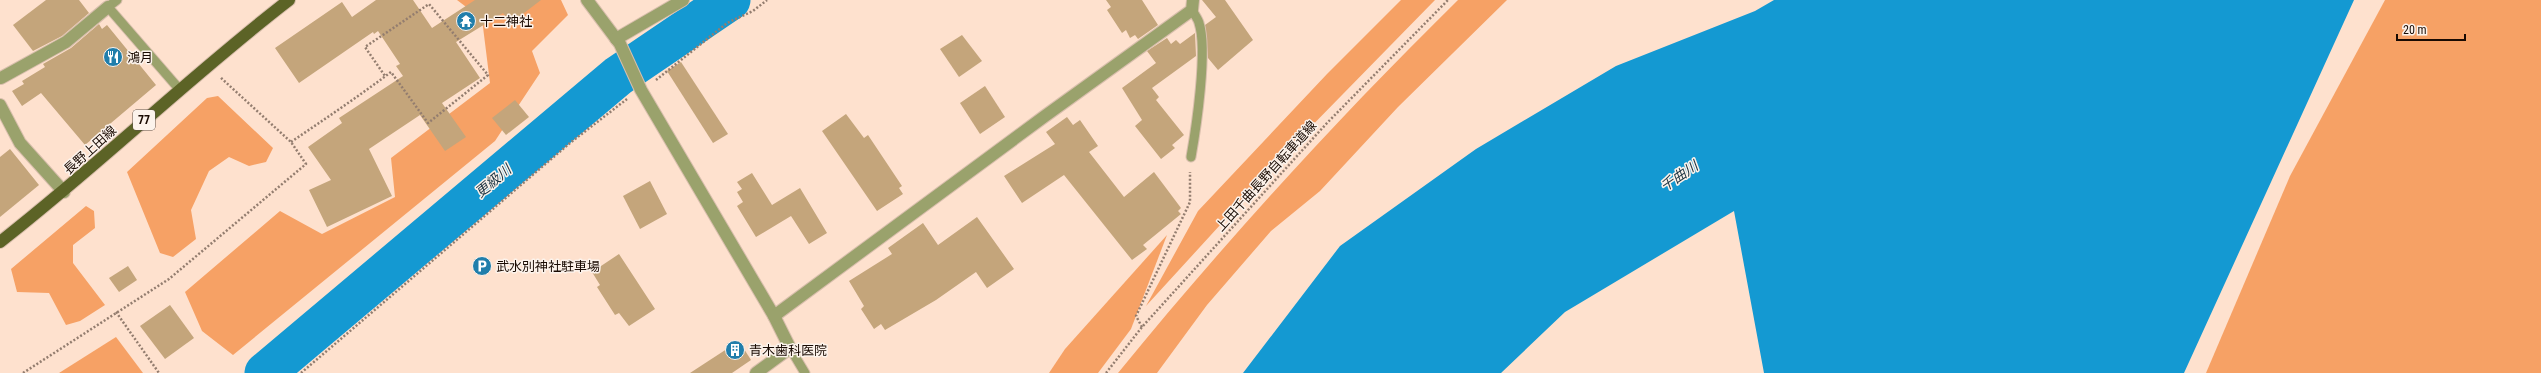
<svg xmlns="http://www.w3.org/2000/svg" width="2541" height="373" viewBox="0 0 2541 373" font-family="'Roboto Condensed','Noto Sans JP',sans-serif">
	<rect width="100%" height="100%" fill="#fee1ce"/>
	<!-- green -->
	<g fill="#f6a165">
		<polygon points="457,0 561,0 568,15 532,51 540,73 495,141 233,355 202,331 185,292 280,211 322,234 395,197 391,158 490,83 482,19"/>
		<polygon points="1401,0 1435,0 1296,142 1146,306 1198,211 1327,74"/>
		<path d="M1458,0H1507L1398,107L1320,191L1271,231L1207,305L1157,373H1118C1224,243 1338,118 1458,0Z"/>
		<polygon points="2385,0 2541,0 2541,373 2206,373 2290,176"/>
		<polygon points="218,96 273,148 266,162 249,166 229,157 209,171 191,210 196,239 173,257 160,253 127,172 207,98"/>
		<polygon points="86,206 94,211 95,228 73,245 73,263 105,305 80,321 66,325 49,293 17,292 11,269"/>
		<polygon points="1167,235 1131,329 1098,373 1049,373 1065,349"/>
		<polygon points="116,337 143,373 59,373"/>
	</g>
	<!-- water -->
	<polygon fill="#1499d2" points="1774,0 2354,0 2184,373 1764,373 1734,211 1565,312 1501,373 1243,373 1340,246 1476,149 1616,66 1755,11"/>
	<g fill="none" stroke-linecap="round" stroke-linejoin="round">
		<!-- river -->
		<polyline stroke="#1499d2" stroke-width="41" points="265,373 618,76 730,0"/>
	</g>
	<!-- building -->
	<g fill="#c4a57b">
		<polygon points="46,0 79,0 89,13 62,36 33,51 13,25"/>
		<polygon points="376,0 413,0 432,28 475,0 541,0 511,23 503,13 456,42 480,78 442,103 466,137 445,151 420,115 369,149 392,196 327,227 309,190 331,180 308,147 342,123 339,118 403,76 396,66 400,64 378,31 374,34 373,32 299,83 275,48 342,2 352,17"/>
		<polygon points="1106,0 1142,0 1158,25 1138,39 1135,35 1130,38 1126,30 1122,33 1107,10 1111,7"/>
		<polygon points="1202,0 1225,0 1253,40 1218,70 1208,58 1205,25 1216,17"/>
		<polygon points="99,24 102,29 107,25 156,85 85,145 41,93 22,106 12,91 24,84 22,81 45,67 43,64 71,48"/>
		<polygon points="1195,33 1196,56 1152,88 1159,97 1156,100 1184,135 1172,145 1175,148 1161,159 1135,126 1142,120 1122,88 1156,63 1147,51 1167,38 1171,44 1176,40 1180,44"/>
		<polygon points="962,35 982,61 959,77 940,49"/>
		<polygon points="681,62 728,134 713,143 667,71"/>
		<polygon points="985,86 1005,117 980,134 960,103"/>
		<polygon points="515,100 529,117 506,135 492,118"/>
		<polygon points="846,114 864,138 868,135 902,186 899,188 903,194 877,211 822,131"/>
		<polygon points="1067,117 1073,125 1080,120 1098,146 1089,152 1124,197 1154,172 1181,208 1178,211 1181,214 1143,245 1147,249 1132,260 1064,175 1022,203 1004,176 1055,144 1046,132"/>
		<polygon points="10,149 39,185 0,217 0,157"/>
		<polygon points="752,173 772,205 800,188 827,233 809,244 791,216 756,237 737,206 743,202 737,192 742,189 737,182"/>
		<polygon points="650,181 667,214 640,229 623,196"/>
		<polygon points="977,217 1014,269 987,288 976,272 936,300 885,330 881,324 874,329 861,309 864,306 849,281 892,254 888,248 923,223 938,245"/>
		<polygon points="619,254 655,309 629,326 619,313 615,315 597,287 600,285 592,272"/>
		<polygon points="128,266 137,280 119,292 109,278"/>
		<polygon points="170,305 194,338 165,359 140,326"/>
		<polygon points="739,341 751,360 732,373 690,373"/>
	</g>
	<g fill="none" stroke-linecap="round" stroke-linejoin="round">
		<!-- service casing -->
		<g stroke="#d9bfad" stroke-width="11">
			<g id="service">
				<polyline points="117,0 108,7 180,90"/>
				<path d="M1191,157C1196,129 1208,50 1199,23C1198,19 1194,14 1192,10"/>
				<polyline points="790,348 805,373"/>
			</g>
		</g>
		<!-- minor casing -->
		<g stroke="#d9bfad" stroke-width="14">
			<g id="minor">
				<polyline points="587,0 620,44 641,90 774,316 790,348 756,373"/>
				<polyline points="616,39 683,0"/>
				<polyline points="1,78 66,42 108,7"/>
				<polyline points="0,105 20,143 64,192"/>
				<polyline points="774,316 1045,116 1192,10 1193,0"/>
			</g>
		</g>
		<!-- primary casing -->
		<g stroke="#d9bfad" stroke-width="14">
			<path id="primary" d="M0,242C99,165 189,77 289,0"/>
		</g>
		<!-- path -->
		<g stroke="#937d6f" stroke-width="2.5" stroke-dasharray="2 2" stroke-linecap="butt">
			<polyline points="656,80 727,23 753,11 767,0"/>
			<path d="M291,142C325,119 359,96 391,72L428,123L488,75L429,4L365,47L385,76"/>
			<polyline points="116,312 159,373"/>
			<polyline points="1142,327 1136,316 1190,202 1190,172"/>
			<polyline points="23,373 169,279 306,164 291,142 220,77"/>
			<polyline points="301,373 570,143 627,99"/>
			<polyline points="1106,373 1142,327 1327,123 1448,0"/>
		</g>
		<!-- service -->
		<use href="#service" stroke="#9aa26c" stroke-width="9"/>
		<!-- minor -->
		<use href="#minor" stroke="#9aa26c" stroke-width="12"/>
		<!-- primary -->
		<use href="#primary" stroke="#5c6326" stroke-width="12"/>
	</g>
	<!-- icons -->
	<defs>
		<g id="temple-disc" transform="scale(1)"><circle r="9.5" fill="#207eab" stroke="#fcf3ec"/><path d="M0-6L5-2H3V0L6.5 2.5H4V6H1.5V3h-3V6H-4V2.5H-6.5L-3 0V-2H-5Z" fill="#fff"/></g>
		<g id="restaurant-disc" transform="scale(1)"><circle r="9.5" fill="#207eab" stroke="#fcf3ec"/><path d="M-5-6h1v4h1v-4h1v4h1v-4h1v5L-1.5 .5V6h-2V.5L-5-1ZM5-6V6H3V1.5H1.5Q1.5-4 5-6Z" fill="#fff"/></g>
		<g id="parking-disc" transform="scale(1)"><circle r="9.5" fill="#207eab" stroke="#fcf3ec"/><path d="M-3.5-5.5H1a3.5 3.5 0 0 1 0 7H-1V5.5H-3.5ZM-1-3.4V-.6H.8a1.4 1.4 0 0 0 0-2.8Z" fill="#fff"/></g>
		<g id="building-disc" transform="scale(1)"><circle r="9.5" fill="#207eab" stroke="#fcf3ec"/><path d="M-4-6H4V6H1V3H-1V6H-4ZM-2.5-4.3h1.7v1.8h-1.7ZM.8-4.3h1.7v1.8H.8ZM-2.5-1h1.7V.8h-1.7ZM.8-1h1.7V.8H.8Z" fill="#fff"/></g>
	</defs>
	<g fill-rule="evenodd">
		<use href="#temple-disc" x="466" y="21"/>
		<use href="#restaurant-disc" x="113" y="57"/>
		<use href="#parking-disc" x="482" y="266"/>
		<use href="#building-disc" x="735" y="350"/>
	</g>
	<g text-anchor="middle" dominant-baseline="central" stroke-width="3" stroke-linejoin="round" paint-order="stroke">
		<!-- shield labels -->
		<rect fill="#fcf3ec" stroke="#5d5048" stroke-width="1" x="133" y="110" width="22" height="20" rx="3"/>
		<g font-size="12" font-weight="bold" fill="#190a02">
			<text x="144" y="120">77</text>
		</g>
		<!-- poi labels -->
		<g font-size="13" fill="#190a02" stroke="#fcf3ec" text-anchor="start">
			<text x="480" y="21">十二神社</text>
			<text x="127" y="57">鴻月</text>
			<text x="496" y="266">武水別神社駐車場</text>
			<text x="749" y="350">青木歯科医院</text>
		</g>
		<!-- street labels -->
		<g font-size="13" fill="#190a02" stroke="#fcf3ec">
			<text transform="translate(90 150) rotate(-42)">長野上田線</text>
			<text transform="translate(1266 176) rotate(-48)">上田千曲長野自転車道線</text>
		</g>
		<!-- water labels -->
		<g font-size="14" font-style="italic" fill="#1d3543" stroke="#fcf3ec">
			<text transform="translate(1679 176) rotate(-34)">千曲川</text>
			<text transform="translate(493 181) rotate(-40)">更級川</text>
		</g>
	</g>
	<!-- scale -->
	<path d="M2397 34v6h68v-6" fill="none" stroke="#190a02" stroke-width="2"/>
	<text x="2403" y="34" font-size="12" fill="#190a02" stroke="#fcf3ec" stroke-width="3" paint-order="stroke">20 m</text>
</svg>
